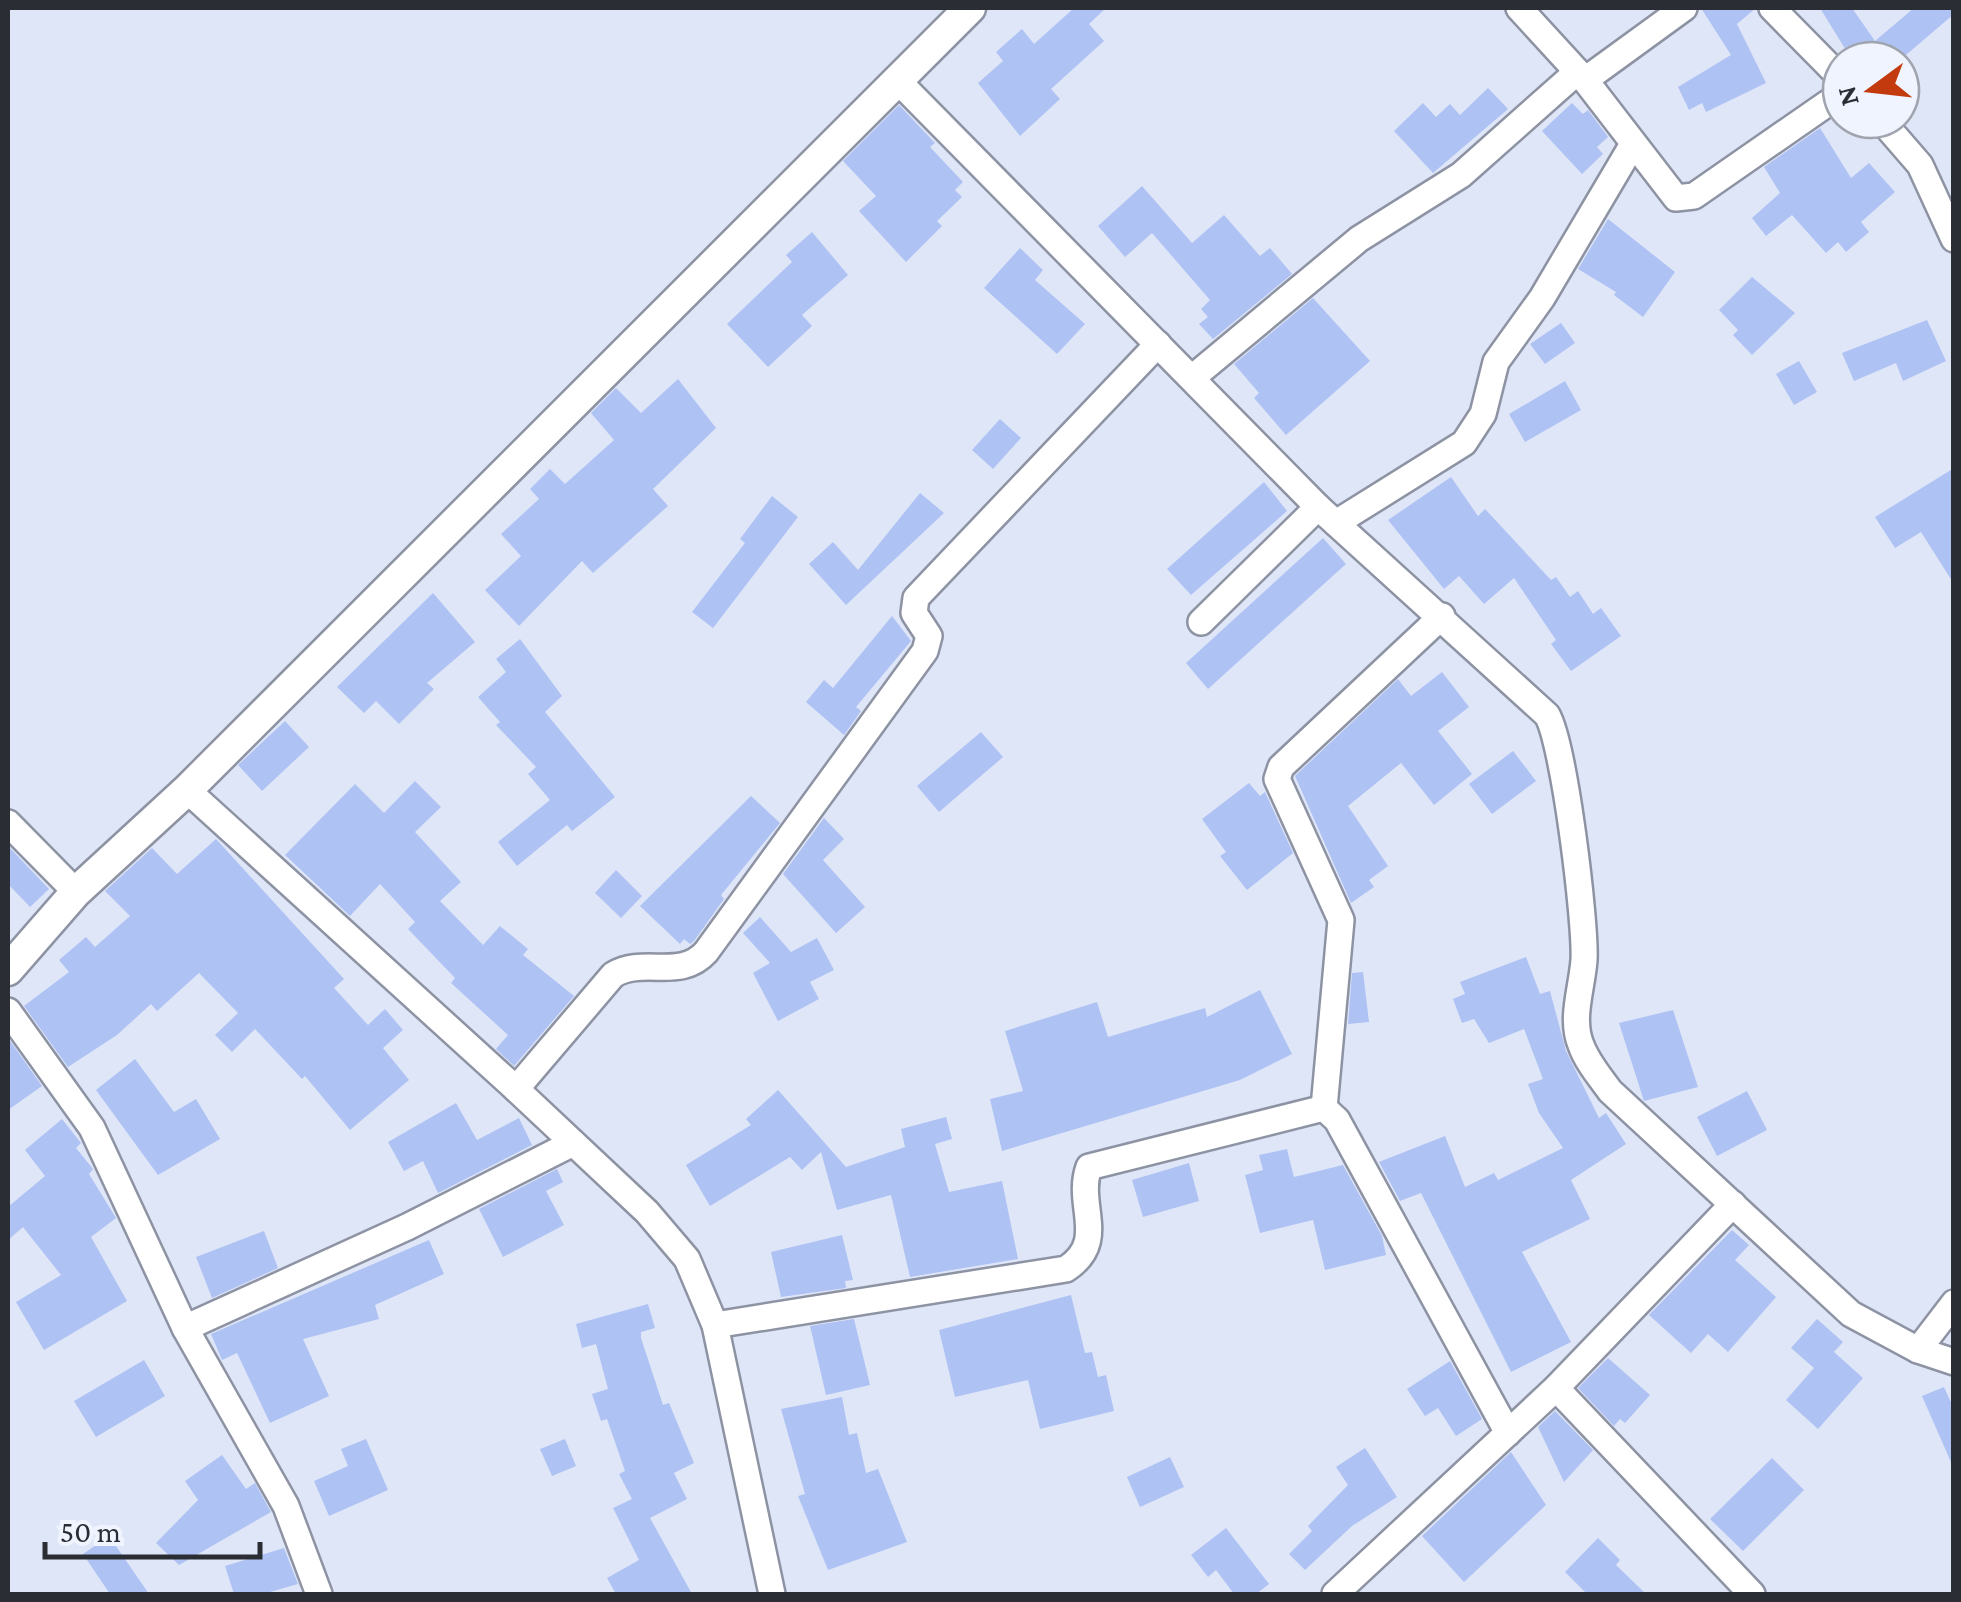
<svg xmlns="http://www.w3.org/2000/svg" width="1961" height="1602" viewBox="0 0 1961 1602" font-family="'Crimson Pro',serif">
	<rect width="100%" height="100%" fill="#dfe6f8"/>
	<!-- building -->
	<g fill="#afc2f4">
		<polygon points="1074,8 1106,8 1089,24 1104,41 1051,89 1060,99 1020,136 978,83 1003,61 996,52 1022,29 1034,44"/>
		<polygon points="1701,8 1756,8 1737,24 1766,83 1706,112 1702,103 1689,110 1678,87 1731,55"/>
		<polygon points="1820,8 1852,8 1875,41 1914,8 1954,8 1954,14 1900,60 1852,60"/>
		<polygon points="1488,88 1508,109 1433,173 1394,131 1423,103 1436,117 1450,104 1460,115"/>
		<polygon points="1572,103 1583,114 1588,110 1608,137 1597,147 1603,154 1582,174 1542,131"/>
		<polygon points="899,105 935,143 930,147 963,182 955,190 962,197 937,221 942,226 906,262 859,211 876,196 843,161"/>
		<polygon points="1820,128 1851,178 1869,163 1895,192 1861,222 1869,232 1846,252 1838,242 1826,253 1792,215 1766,236 1752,218 1780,193 1764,167"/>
		<polygon points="1142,186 1192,243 1224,215 1260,256 1270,248 1292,274 1213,339 1199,324 1208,317 1201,309 1210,300 1152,233 1125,257 1098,226"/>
		<polygon points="1608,219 1675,272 1643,317 1614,295 1616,292 1578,269"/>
		<polygon points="812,232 848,275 802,315 812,326 768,367 727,324 792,262 786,255"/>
		<polygon points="1020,248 1043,270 1035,280 1085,324 1057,354 984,288"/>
		<polygon points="1752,277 1795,313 1752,355 1733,335 1738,330 1719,310"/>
		<polygon points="1313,298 1370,361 1286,435 1254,398 1259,393 1234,364"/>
		<polygon points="1927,320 1946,361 1903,381 1896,363 1854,381 1842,353"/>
		<polygon points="1561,323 1575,343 1545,364 1530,344"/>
		<polygon points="1799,361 1817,392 1794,405 1776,374"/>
		<polygon points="678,379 716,428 653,489 668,506 593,573 582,561 519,626 485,590 521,556 501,534 539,499 530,489 550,469 565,484 614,440 591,413 616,388 641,413"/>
		<polygon points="1565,381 1581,410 1525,442 1509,414"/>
		<polygon points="1000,419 1021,438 993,469 972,450"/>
		<polygon points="1954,468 1954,584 1921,532 1895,548 1875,517"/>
		<polygon points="1451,477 1478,516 1485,509 1551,580 1556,577 1570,597 1578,591 1593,614 1601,608 1621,636 1571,671 1551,644 1556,640 1514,578 1484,604 1459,576 1444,589 1388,520"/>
		<polygon points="1264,482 1287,511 1191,595 1167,569"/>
		<polygon points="920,493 944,513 846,605 809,564 833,542 858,570"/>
		<polygon points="772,496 798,517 713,628 692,612 745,543 740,539"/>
		<polygon points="1323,538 1346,564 1208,689 1186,663"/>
		<polygon points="433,593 475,642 427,683 434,689 399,724 376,701 364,713 337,687"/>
		<polygon points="892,616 911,641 856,707 861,711 844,735 806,702 824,680 833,688"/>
		<polygon points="520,639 562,696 545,712 615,797 572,831 567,825 517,866 498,842 550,800 528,774 536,767 496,725 500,722 478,697 506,672 496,659"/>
		<polygon points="1442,672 1469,707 1438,731 1472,774 1434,805 1401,763 1348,806 1388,866 1369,880 1374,887 1351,903 1295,776 1398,679 1411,696"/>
		<polygon points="285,721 309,747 262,791 238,765"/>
		<polygon points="981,732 1003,757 939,812 917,786"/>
		<polygon points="1513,751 1536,781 1492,814 1469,784"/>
		<polygon points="415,781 441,807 415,832 461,882 440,901 483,945 500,926 528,949 523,955 574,996 514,1066 496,1049 508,1035 451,983 455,978 408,929 415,922 380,884 350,916 285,855 355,784 384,813"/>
		<polygon points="1249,783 1260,796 1265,792 1293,853 1247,890 1220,856 1226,852 1202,819"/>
		<polygon points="751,796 780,823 721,895 724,899 694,941 690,944 684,939 680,944 640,906"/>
		<polygon points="824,818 844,839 823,860 865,907 836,933 783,874"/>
		<polygon points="216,839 344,979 334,988 368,1025 385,1009 403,1030 383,1048 409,1080 350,1130 305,1076 302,1079 255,1029 232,1052 215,1035 238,1013 199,973 157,1011 151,1004 117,1035 68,1067 24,1006 69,972 59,960 86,937 95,947 130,916 105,891 152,848 177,874"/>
		<polygon points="8,846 49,889 30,907 8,884"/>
		<polygon points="616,870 642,896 621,918 595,893"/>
		<polygon points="760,917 791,952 817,938 834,970 810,982 819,999 778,1021 753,973 770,963 743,933"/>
		<polygon points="1526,957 1540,994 1550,991 1566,1051 1599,1118 1606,1113 1626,1144 1571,1180 1590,1219 1522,1252 1571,1342 1511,1372 1421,1193 1400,1201 1379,1162 1445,1136 1465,1187 1494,1173 1498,1180 1563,1148 1539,1113 1528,1084 1543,1079 1524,1029 1489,1043 1474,1019 1462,1023 1453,999 1465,994 1460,982"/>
		<polygon points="1363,972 1369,1022 1348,1024 1352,973"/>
		<polygon points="1260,990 1292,1054 1240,1080 1002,1151 990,1099 1023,1091 1005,1031 1097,1002 1108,1037 1205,1008 1207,1017"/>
		<polygon points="1673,1010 1698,1087 1644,1101 1619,1023"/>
		<polygon points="8,1038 42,1086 8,1110"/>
		<polygon points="135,1059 174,1112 196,1099 220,1139 158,1175 96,1090"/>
		<polygon points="778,1090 846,1167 905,1147 901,1129 946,1117 952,1139 935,1144 949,1192 1002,1181 1018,1259 910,1277 891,1195 837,1210 821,1152 802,1170 790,1157 710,1206 686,1165 751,1125 746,1119"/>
		<polygon points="1747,1091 1767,1130 1717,1156 1697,1117"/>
		<polygon points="456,1103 477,1140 519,1118 532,1145 438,1193 423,1161 404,1171 388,1142"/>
		<polygon points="62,1119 81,1143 76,1148 93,1169 89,1174 116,1218 91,1237 127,1301 44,1350 16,1302 61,1275 23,1227 8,1240 8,1207 45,1176 25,1150"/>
		<polygon points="1287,1149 1294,1177 1343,1165 1382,1236 1386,1255 1325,1270 1313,1220 1260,1233 1245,1175 1263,1170 1259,1155"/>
		<polygon points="1189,1163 1199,1201 1143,1217 1132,1180"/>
		<polygon points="557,1169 563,1182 546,1191 564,1225 503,1257 479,1209"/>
		<polygon points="1732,1230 1749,1245 1735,1260 1776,1297 1728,1352 1708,1334 1691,1353 1649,1315"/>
		<polygon points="264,1231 278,1268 212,1298 196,1257"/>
		<polygon points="842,1235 853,1280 845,1281 846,1288 781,1297 771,1252"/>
		<polygon points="429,1240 444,1274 375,1305 379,1319 303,1339 329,1396 270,1423 237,1353 222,1360 211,1334"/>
		<polygon points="1071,1295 1085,1353 1092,1352 1098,1377 1106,1375 1114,1411 1040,1429 1028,1380 955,1397 939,1330"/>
		<polygon points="648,1304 655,1328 641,1332 641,1338 663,1405 669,1403 694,1463 674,1473 687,1499 650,1518 692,1594 616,1594 607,1578 639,1560 613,1508 632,1499 619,1474 625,1471 607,1419 601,1421 592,1394 608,1389 596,1344 582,1348 576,1324"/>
		<polygon points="854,1319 870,1385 826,1395 810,1326"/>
		<polygon points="1817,1319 1843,1342 1834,1352 1863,1378 1818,1429 1786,1400 1814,1368 1791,1348"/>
		<polygon points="1608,1358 1650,1395 1625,1423 1620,1419 1614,1426 1578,1388"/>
		<polygon points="144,1360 165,1396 96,1437 74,1401"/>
		<polygon points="1450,1361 1482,1419 1456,1436 1438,1408 1425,1416 1407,1389"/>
		<polygon points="1944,1387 1954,1409 1954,1469 1922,1396"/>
		<polygon points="842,1397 849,1435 857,1433 866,1473 878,1469 907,1542 828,1570 798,1496 805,1494 781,1409"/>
		<polygon points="1555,1411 1593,1450 1564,1482 1538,1427"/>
		<polygon points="366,1439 388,1490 329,1516 314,1481 348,1466 341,1449"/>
		<polygon points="565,1439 576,1466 552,1476 540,1449"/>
		<polygon points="1365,1448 1397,1497 1352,1526 1305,1570 1289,1554 1312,1531 1308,1526 1348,1485 1336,1467"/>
		<polygon points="1511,1452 1546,1505 1464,1582 1422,1536"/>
		<polygon points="222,1455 246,1489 255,1483 271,1512 179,1565 156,1543 198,1500 185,1481"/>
		<polygon points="1170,1457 1184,1487 1140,1507 1127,1477"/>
		<polygon points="1772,1458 1804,1490 1743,1551 1710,1519"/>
		<polygon points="1226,1528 1269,1584 1256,1594 1234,1594 1216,1570 1208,1577 1191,1555"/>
		<polygon points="109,1536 149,1594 110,1594 83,1554"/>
		<polygon points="1598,1538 1620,1560 1616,1565 1646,1594 1587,1594 1565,1572"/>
		<polygon points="284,1548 298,1584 263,1594 234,1594 225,1566"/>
	</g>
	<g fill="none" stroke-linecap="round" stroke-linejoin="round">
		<!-- minor casing -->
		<g stroke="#8d93a3" stroke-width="30">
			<g id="minor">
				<polyline points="1519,8 1585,80 1676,198 1694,196 1841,94"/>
				<polyline points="1772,8 1841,78"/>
				<polyline points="1585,80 1684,8"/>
				<path d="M898,81L1318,507L1547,715C1564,743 1586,922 1584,960C1582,988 1570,1019 1581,1045C1587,1062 1600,1077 1610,1091L1851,1314L1918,1350L1954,1362"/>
				<polyline points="1881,120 1920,165 1954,239"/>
				<polyline points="1192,378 1359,239 1461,175 1577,72"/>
				<polyline points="1336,523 1464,443 1483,414 1496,362 1542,298 1633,144"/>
				<polyline points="1201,622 1318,507"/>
				<polyline points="187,790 516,1089 647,1212 687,1259 715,1325 772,1594"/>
				<polyline points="8,823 76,892"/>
				<polyline points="8,1011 92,1128 185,1328 286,1506 319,1594"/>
				<path d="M516,1089L613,975C644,956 680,981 706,952L925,651L929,636L914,613L916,598L1158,344"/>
				<polyline points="1324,1108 1341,920 1277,779 1281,767 1442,616"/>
				<path d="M715,1325L1066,1269C1109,1241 1075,1205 1089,1167L1324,1108L1337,1120L1508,1433"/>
				<polyline points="185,1328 407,1227 573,1143"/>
				<polyline points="1918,1350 1954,1303"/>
				<polyline points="1556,1388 1752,1594"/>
				<polyline points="1335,1594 1556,1388 1733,1204"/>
			</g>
		</g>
		<!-- tertiary casing -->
		<g stroke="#8d93a3" stroke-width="35">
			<polyline id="tertiary" points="8,970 76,892 187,790 970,8"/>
		</g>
		<!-- minor -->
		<use href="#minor" stroke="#fff" stroke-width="25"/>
		<!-- tertiary -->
		<use href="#tertiary" stroke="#fff" stroke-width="30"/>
	</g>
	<!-- border -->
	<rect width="1961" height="1602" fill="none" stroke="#2a2d34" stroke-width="20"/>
	<!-- north arrow -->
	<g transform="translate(1871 90) rotate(255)"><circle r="48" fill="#eff4ff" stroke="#a0a4ae" stroke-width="2.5"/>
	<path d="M0-8L18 38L0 25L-18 38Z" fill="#c33a0f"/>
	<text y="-15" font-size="28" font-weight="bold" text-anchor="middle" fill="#2a2d34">N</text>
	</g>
	<!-- scale -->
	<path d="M45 1542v15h215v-15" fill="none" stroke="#2a2d34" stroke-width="5"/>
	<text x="60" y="1542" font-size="30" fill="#2a2d34" stroke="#eff4ff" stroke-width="8" paint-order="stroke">50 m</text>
</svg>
